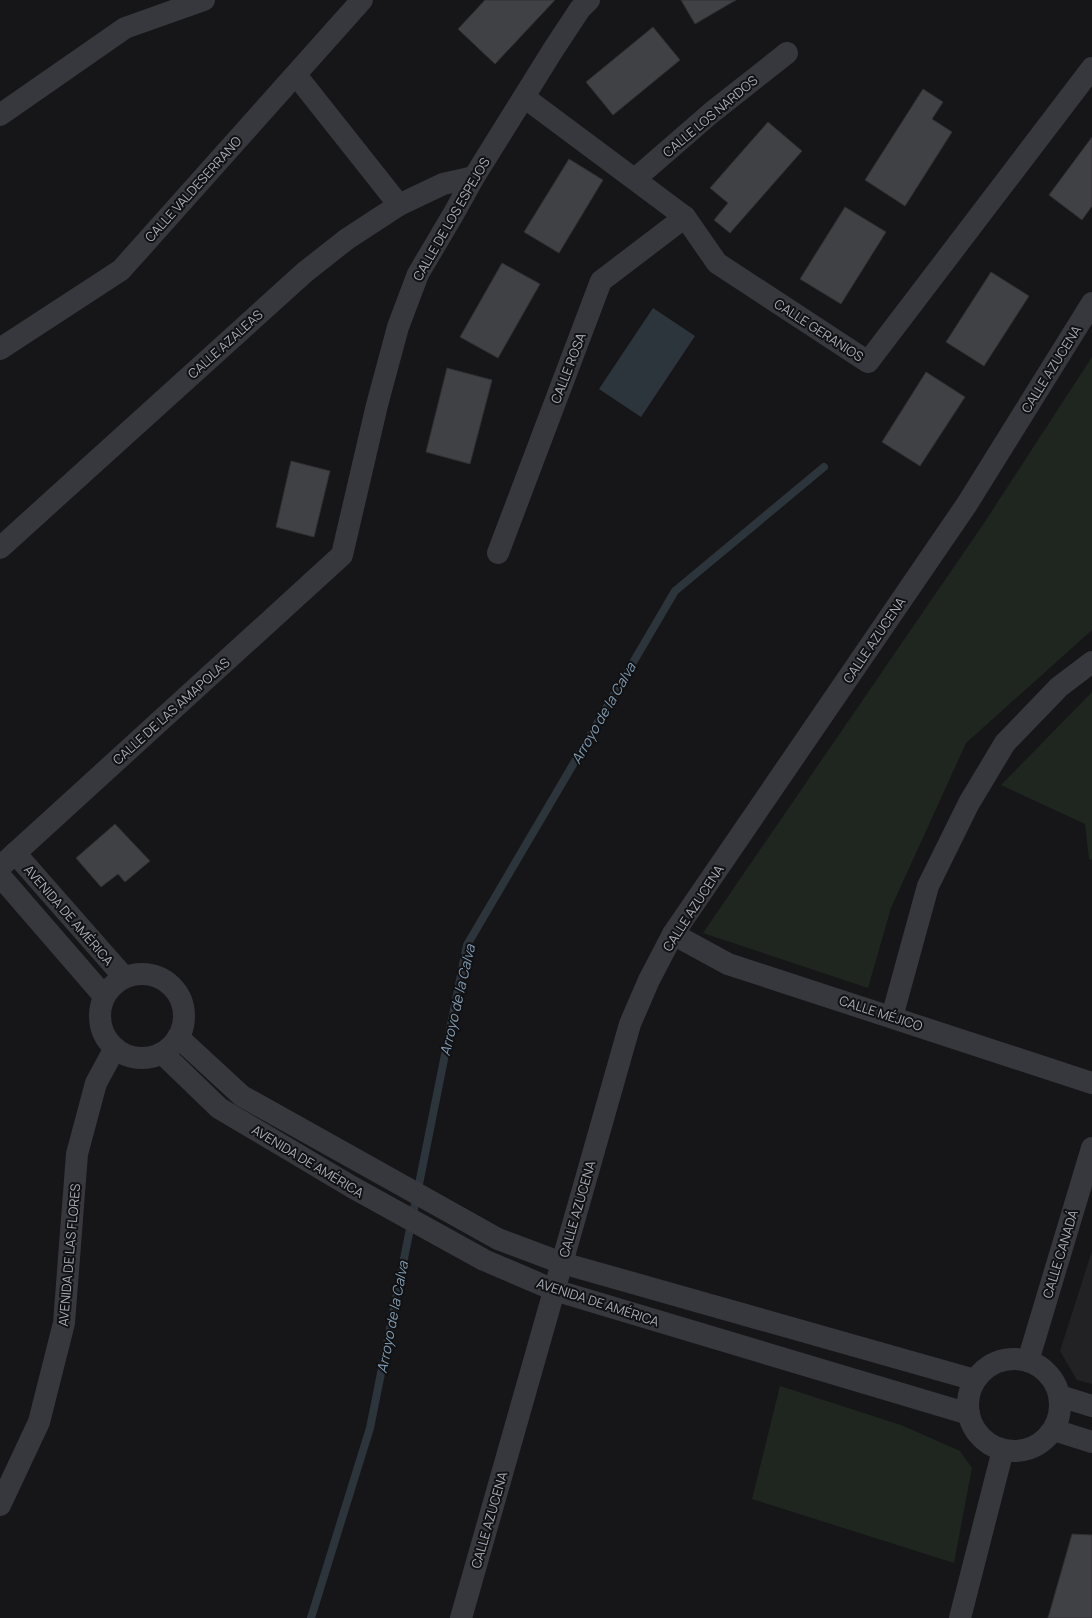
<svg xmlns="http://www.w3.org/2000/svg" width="1092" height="1618" viewBox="0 0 1092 1618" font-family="Manrope,sans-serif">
	<rect width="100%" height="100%" fill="#161618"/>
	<!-- built -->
	<polygon fill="#222225" points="1092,1251 1092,1384 1077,1380 1060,1351"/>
	<!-- green -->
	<g fill="#1e261f">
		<polygon points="1092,357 1092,630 966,743 891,908 868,988 703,933 982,526"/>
		<polygon points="1092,692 1092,860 1089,859 1085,824 1001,785"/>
		<polygon points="780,1386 901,1425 960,1451 972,1468 954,1563 752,1499"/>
	</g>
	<!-- water -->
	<polygon fill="#2c353c" points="653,308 695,336 641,417 599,389"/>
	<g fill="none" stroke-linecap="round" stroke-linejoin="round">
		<!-- stream -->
		<polyline stroke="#2c353c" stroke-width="8" points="311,1618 370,1428 467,945 675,591 824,467"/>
	</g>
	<!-- building -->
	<g fill="#404145" stroke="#303034">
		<polygon points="485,0 555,0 495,64 458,29"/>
		<polygon points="681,0 736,0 695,24"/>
		<polygon points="653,27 680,60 613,115 586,82"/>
		<polygon points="923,89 943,102 932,119 952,132 905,206 865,180"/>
		<polygon points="768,122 802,151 730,233 714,220 728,203 710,188"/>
		<polygon points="1092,137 1092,206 1082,220 1049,195"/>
		<polygon points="569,159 603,180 559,253 524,232"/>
		<polygon points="845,207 886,232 841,304 800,279"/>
		<polygon points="502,263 540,284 498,358 460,337"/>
		<polygon points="991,272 1029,296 984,366 946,342"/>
		<polygon points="447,368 492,380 470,464 426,452"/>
		<polygon points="926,372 965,397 920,466 882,442"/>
		<polygon points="291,461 330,471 314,537 276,527"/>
		<polygon points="115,824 150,861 125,882 118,874 101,887 76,858"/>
		<polygon points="1072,1534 1092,1535 1092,1618 1048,1618"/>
	</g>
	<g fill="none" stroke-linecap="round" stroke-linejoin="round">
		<!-- street -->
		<g stroke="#37383d" stroke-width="22">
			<polyline points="296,75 399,205"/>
			<polyline points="524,97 685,217 717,263 868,362 1092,68"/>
			<polyline points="0,115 125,28 204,0"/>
			<polyline points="635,179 711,113 787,53"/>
			<polyline points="0,349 121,270 362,0"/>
			<polyline points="0,548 305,272 347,239 399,205 443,184 474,177"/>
			<polyline points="498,553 601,281 685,217"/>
			<polyline points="15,853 124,977"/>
			<polyline points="0,867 342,555 377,405 398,327 418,274 454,213 474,177 553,50 580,9 589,0"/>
			<polyline points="0,876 104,996"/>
			<polyline points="673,934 728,964 1092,1083"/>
			<circle cx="142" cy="1016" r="42"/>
			<polyline points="892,1017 928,886 969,803 1005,743 1059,687 1092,662"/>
			<polyline points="178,1037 242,1096 498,1239 562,1263 975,1380"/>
			<polyline points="162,1053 219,1108 352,1187 484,1260 554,1290 969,1414"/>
			<circle cx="1014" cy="1405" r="46"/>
			<polyline points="1028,1361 1092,1148"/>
			<polyline points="1060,1396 1092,1406"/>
			<polyline points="1054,1430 1092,1442"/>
			<polyline points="0,1505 39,1422 64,1323 77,1154 96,1083 115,1048"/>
			<polyline points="461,1618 630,1024 649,980 673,934 967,504 1092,303"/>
			<polyline points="960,1618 1003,1450"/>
		</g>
	</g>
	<g text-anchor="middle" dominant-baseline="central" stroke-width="4" stroke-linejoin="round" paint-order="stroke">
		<!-- street labels -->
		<g font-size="13" fill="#a8adb8" stroke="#111113">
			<text transform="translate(710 116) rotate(-40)">CALLE LOS NARDOS</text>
			<text transform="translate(193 189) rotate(-48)">CALLE VALDESERRANO</text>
			<text transform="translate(451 219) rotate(-60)">CALLE DE LOS ESPEJOS</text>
			<text transform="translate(819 330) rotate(33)">CALLE GERANIOS</text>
			<text transform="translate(225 344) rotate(-42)">CALLE AZALEAS</text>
			<text transform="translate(568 368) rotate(-69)">CALLE ROSA</text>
			<text transform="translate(1051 369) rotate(-58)">CALLE AZUCENA</text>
			<text transform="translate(874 640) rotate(-56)">CALLE AZUCENA</text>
			<text transform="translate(171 711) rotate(-42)">CALLE DE LAS AMAPOLAS</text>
			<text transform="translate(693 908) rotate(-57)">CALLE AZUCENA</text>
			<text transform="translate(69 915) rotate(49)">AVENIDA DE AMÉRICA</text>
			<text transform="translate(881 1013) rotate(18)">CALLE MÉJICO</text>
			<text transform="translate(308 1161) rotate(31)">AVENIDA DE AMÉRICA</text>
			<text transform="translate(577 1209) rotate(-74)">CALLE AZUCENA</text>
			<text transform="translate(1060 1254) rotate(-73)">CALLE CANADÁ</text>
			<text transform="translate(69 1255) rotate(-85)">AVENIDA DE LAS FLORES</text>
			<text transform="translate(598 1302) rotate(18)">AVENIDA DE AMÉRICA</text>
			<text transform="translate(489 1520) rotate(-74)">CALLE AZUCENA</text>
		</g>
		<!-- water labels -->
		<g font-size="14" font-style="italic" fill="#7f9bb3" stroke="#111113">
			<text transform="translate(603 713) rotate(-60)">Arroyo de la Calva</text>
			<text transform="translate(457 1000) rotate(-77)">Arroyo de la Calva</text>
			<text transform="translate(392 1317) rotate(-79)">Arroyo de la Calva</text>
		</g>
	</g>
</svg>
